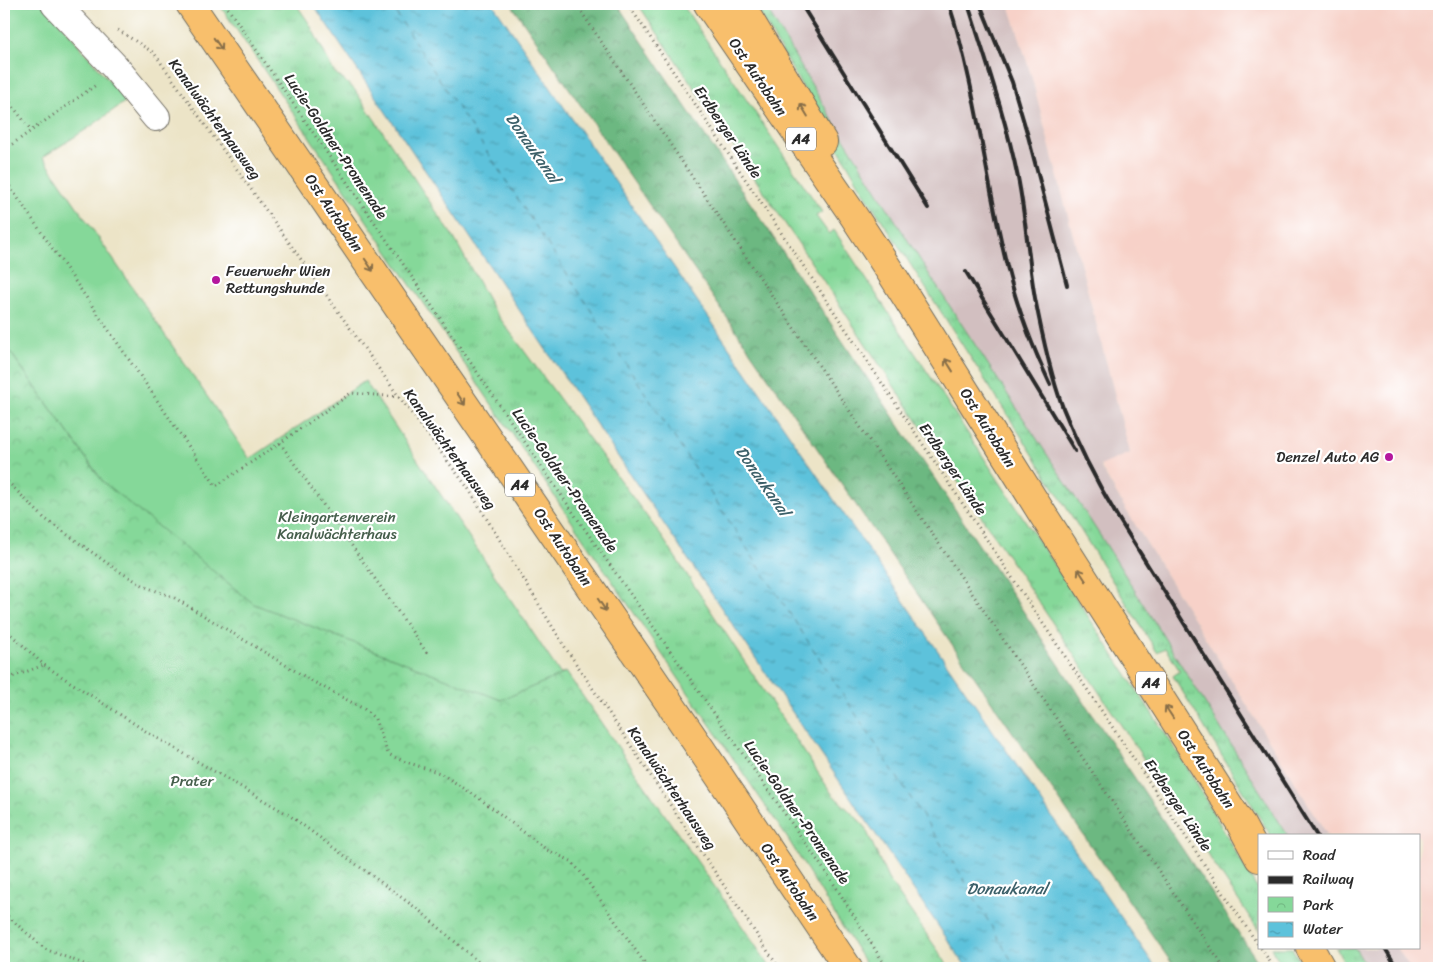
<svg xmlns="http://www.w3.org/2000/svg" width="1443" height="972" viewBox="0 0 1443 972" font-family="Sriracha,sans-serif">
	<defs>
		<pattern id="grass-tufts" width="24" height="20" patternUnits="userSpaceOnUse" patternTransform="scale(1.25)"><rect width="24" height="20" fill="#85d899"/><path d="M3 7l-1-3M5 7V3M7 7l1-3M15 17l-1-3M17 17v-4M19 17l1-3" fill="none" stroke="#73ba84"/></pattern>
		<pattern id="forest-crowns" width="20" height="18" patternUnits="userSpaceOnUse" patternTransform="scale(1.25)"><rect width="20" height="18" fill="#6cb881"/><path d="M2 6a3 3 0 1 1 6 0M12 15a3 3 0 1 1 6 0" fill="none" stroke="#59966a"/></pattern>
		<pattern id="park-crowns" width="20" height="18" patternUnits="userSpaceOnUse" patternTransform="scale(1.25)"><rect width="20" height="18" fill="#85d899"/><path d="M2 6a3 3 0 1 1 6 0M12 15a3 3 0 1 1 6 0" fill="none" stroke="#73ba84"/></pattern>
		<pattern id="water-ripples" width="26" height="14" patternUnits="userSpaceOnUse" patternTransform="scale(1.25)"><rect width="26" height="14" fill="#5dc2db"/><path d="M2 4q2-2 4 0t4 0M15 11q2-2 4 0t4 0" fill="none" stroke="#4d9eb2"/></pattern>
	</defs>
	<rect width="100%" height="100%" fill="#fff"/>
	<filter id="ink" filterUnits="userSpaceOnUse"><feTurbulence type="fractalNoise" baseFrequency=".02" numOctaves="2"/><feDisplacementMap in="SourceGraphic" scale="10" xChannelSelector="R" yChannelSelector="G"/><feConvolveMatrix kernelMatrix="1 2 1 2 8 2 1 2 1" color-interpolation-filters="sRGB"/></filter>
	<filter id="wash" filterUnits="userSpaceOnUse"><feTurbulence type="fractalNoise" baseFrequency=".0096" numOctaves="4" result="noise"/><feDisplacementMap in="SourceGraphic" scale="20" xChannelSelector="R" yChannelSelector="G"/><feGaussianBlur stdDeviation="1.12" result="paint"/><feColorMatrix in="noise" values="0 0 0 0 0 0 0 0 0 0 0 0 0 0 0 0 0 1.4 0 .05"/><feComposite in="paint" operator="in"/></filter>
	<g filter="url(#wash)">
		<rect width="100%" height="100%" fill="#ece4c7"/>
		<!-- built -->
		<polygon fill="#f7d1c8" points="1009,4 1439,4 1439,968 1410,968 1397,948 1419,948 1419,836 1328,836 1123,505 1100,465 1130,453 1031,75"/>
		<!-- industrial -->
		<g fill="#d2bfc0">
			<polygon points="764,4 1009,4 1031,75 1130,453 1100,466 1123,505 1328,836 1288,836 1105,543 934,282 833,121"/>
			<polygon points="1355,948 1397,948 1410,968 1367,968"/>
		</g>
		<!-- grass -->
		<g fill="url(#grass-tufts)" stroke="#588262">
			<polygon points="219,4 296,4 309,23 334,72 354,89 454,238 493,309 662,537 832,794 864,825 888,879 950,968 868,968 788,839"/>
			<polygon points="638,4 682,4 822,212 816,216 829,234 834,230 1184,762 1259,892 1259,931"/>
			<polygon points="754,4 764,4 833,121 934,282 1105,543 1288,836 1271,836 1173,676 1180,671 1165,648 1157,652 1034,456 865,194"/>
			<polygon points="1271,948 1292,948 1303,968 1284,968"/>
			<polygon points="1336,948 1355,948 1367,968 1348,968"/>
		</g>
		<!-- forest -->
		<polygon fill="url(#forest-crowns)" stroke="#4c7256" points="511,4 617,4 1262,968 1175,968"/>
		<!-- park -->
		<polygon fill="url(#park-crowns)" stroke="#588262" points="4,343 104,483 500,700 566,672 771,968 4,968"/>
		<!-- garden -->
		<polygon fill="#85d899" stroke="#588262" points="4,4 44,4 126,101 90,127 43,157 250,459 365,381 561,675 501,700 254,604 104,483 4,343"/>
		<!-- water -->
		<polygon fill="url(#water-ripples)" stroke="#447683" points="313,4 493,4 1156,968 967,968 623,464"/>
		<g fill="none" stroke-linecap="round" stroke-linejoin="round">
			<!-- ferry -->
			<polyline stroke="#3c6069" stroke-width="1" stroke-dasharray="6 5" stroke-linecap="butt" points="390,4 960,873 1016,968"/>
		</g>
	</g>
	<g filter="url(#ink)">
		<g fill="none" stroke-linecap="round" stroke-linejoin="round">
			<!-- minor casing -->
			<g stroke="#6f6c62" stroke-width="30">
				<polyline id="minor" points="55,4 114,66 156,117"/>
			</g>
			<!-- highway casing -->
			<g stroke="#6f6c62" stroke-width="30">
				<g id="highway">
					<polyline points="190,4 701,749 848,968"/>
					<polyline points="708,4 849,209 893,276 1040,510 1239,821 1259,858"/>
					<polyline points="740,4 823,142"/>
					<polyline points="1310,948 1321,968"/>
				</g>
			</g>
			<!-- path -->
			<g stroke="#6f6c62" stroke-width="3" stroke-dasharray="1 4" stroke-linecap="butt">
				<polyline points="225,4 579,521 830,878 887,968"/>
				<polyline points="576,4 1224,968"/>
				<polyline points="628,4 1259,946"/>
				<polyline points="118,30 154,53 399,397 468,488 563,644 779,968"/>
				<polyline points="4,95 31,130"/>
				<polyline points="4,150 96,85"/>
				<polyline points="4,178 216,486 280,443 351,393 399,397"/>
				<polyline points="280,443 429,656"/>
				<polyline points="4,478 44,518 117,570 146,587 173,597 312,681 364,709 375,719 388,754 403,761 440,773 479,798 547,850 571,861 583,875 648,968"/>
				<polyline points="4,628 44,665 147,732 289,815 420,911 485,968"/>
				<polyline points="4,680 44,665"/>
				<polyline points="4,913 45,949 94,968"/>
				<polyline points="1261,948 1274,968"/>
			</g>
			<!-- minor -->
			<use href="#minor" stroke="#fff" stroke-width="28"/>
			<!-- highway -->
			<use href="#highway" stroke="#f8bf6c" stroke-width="28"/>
			<!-- rail -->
			<g stroke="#2b2b2b" stroke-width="4">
				<polyline points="801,4 928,208"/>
				<path d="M949,4C978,93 986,187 1010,278C1020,315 1034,350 1050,384"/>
				<path d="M968,4C986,61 1006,119 1018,178C1026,218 1028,258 1035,298C1042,335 1050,373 1063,408C1078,446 1096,481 1117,516L1317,836"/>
				<polyline points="980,4 1012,82 1028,136 1067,285"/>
				<polyline points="966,272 1075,451"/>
				<polyline points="1385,948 1397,968"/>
			</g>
		</g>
		<!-- one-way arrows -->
		<defs><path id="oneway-shaft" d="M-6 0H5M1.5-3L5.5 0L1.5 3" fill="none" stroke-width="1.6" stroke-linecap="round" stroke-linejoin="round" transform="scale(1.25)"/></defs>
		<g stroke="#876e48">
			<use href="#oneway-shaft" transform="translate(218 44) rotate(55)"/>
			<use href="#oneway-shaft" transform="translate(804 110) rotate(-121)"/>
			<use href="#oneway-shaft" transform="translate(369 265) rotate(56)"/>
			<use href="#oneway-shaft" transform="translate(949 365) rotate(-122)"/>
			<use href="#oneway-shaft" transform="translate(461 399) rotate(56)"/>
			<use href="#oneway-shaft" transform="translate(1082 575) rotate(-123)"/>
			<use href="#oneway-shaft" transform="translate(602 605) rotate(56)"/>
			<use href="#oneway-shaft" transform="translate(1169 712) rotate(-123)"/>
		</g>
	</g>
	<!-- markers -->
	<g fill="#b5179e" stroke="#fff" stroke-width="2">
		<circle cx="216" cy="280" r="5"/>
		<circle cx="1389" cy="457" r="5"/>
	</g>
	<g text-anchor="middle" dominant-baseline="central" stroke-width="4.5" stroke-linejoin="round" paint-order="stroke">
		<!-- shield labels -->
		<g fill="#fff" stroke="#6b6b6b" stroke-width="1">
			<rect x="786" y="127.5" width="30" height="23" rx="4"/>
			<rect x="505" y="473.5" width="30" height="23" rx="4"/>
			<rect x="1136" y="671.5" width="30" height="23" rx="4"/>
		</g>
		<g font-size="14" font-weight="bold" fill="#2b2b2b">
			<text x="801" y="139">A4</text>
			<text x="520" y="485">A4</text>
			<text x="1151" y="683">A4</text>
		</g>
		<!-- street labels -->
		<g font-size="15" fill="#2b2b2b" stroke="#fff">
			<text transform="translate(758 77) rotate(56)">Ost Autobahn</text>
			<text transform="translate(215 119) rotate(54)">Kanalwächterhausweg</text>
			<text transform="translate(728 132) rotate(56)">Erdberger Lände</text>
			<text transform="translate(336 146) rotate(56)">Lucie-Goldner-Promenade</text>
			<text transform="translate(334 213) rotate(56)">Ost Autobahn</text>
			<text transform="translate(988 428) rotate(58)">Ost Autobahn</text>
			<text transform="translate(450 449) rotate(54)">Kanalwächterhausweg</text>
			<text transform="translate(953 469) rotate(56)">Erdberger Lände</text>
			<text transform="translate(565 480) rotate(55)">Lucie-Goldner-Promenade</text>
			<text transform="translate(563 547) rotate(56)">Ost Autobahn</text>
			<text transform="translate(1206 769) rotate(57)">Ost Autobahn</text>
			<text transform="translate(672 788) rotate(56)">Kanalwächterhausweg</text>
			<text transform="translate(1178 805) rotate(56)">Erdberger Lände</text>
			<text transform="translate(797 812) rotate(55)">Lucie-Goldner-Promenade</text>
			<text transform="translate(790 882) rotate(56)">Ost Autobahn</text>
		</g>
		<!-- poi labels -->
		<g font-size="15" fill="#2b2b2b" stroke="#fff" text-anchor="start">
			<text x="226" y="271">Feuerwehr Wien<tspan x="226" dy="17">Rettungshunde</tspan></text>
			<text x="1379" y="457" text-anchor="end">Denzel Auto AG</text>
		</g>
		<!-- park labels -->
		<g font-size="15" fill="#465f4c" stroke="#fff">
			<text x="337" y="517">Kleingartenverein<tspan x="337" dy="17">Kanalwächterhaus</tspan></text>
			<text x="192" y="781">Prater</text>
		</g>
		<!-- water labels -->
		<g font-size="16" font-style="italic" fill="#3c6069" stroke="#fff">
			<text transform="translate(533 148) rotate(55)">Donaukanal</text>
			<text transform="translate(763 481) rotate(55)">Donaukanal</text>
			<text x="1007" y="888">Donaukanal</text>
		</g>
	</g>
	<!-- margin -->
	<rect width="1443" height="972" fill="none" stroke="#fff" stroke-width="20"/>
	<!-- legend -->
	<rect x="1258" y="834" width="162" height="115" fill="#ffffff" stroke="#aaaaaa"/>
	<rect x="1268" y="851" width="25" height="8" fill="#ffffff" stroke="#aaaaaa"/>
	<text x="1303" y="860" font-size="15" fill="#2b2b2b">Road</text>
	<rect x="1268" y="876" width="25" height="8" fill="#2b2b2b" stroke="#aaaaaa"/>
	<text x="1303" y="884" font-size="15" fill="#2b2b2b">Railway</text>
	<rect x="1268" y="897" width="25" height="15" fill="url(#park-crowns)" stroke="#aaaaaa"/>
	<text x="1303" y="910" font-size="15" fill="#2b2b2b">Park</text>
	<rect x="1268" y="922" width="25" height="15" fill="url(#water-ripples)" stroke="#aaaaaa"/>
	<text x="1303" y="934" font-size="15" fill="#2b2b2b">Water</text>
</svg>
